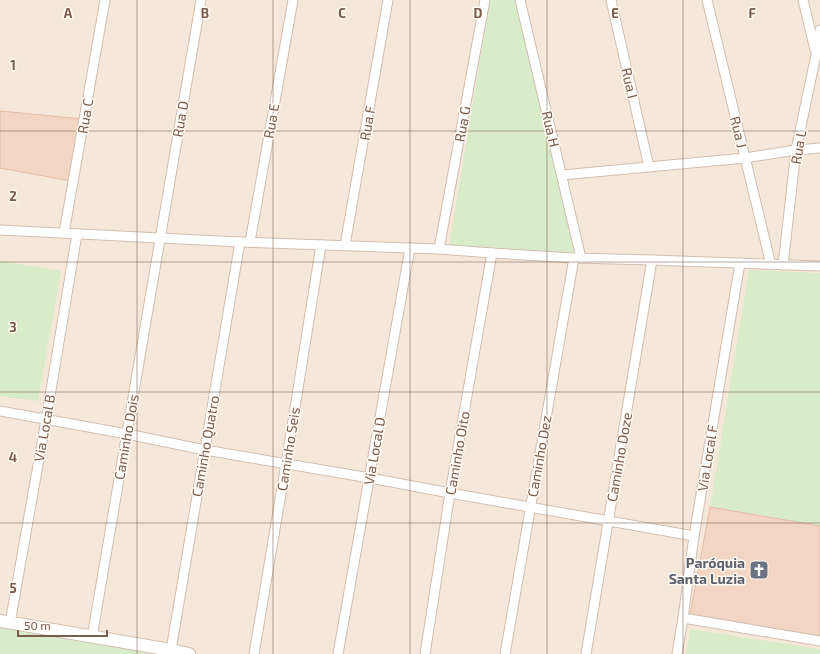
<svg xmlns="http://www.w3.org/2000/svg" width="820" height="654" viewBox="0 0 820 654" font-family="'Exo 2',sans-serif">
	<rect width="100%" height="100%" fill="#fdf6ec"/>
	<!-- residential -->
	<rect fill="#f5e8da" x="0" y="0" width="820" height="654"/>
	<!-- green -->
	<g fill="#d8ecc9">
		<polygon points="490,0 516,0 577,254 449,247"/>
		<polygon points="0,261 61,271 38,401 0,396"/>
		<polygon points="749,270 820,273 820,526 710,507"/>
		<polygon points="0,627 143,652 145,654 0,654"/>
		<polygon points="690,629 820,649 820,654 686,654"/>
	</g>
	<!-- building -->
	<g fill="#f3d5c3" stroke="#e6bba3">
		<polygon points="0,111 83,119 71,181 0,168"/>
		<polygon points="710,507 820,526 820,636 690,615"/>
	</g>
	<g fill="none" stroke-linecap="round" stroke-linejoin="round">
		<!-- minor casing -->
		<g stroke="#d1beb0" stroke-width="11">
			<g id="minor">
				<polyline points="520,0 581,258"/>
				<polyline points="611,0 649,167"/>
				<polyline points="707,0 771,265"/>
				<polyline points="803,0 815,50"/>
				<polyline points="562,175 745,158 796,150 820,148"/>
				<polyline points="0,230 240,242 439,249 492,253 574,258 652,260 820,266"/>
				<polyline points="64,233 105,0"/>
				<polyline points="250,242 293,0"/>
				<polyline points="345,245 388,0"/>
				<polyline points="439,249 485,0"/>
				<polyline points="783,265 796,150 816,55 820,30"/>
				<polyline points="0,411 127,434 205,450 370,478 450,493 694,536"/>
				<polyline points="683,618 820,641"/>
				<polyline points="10,623 46,420 77,234"/>
				<polyline points="92,637 201,0"/>
				<polyline points="171,650 240,242"/>
				<polyline points="254,654 286,464 321,245"/>
				<polyline points="338,654 410,248"/>
				<polyline points="425,654 450,493 492,253"/>
				<polyline points="505,654 574,258"/>
				<polyline points="586,654 652,260"/>
				<polyline points="677,654 683,618 694,536 740,263"/>
			</g>
		</g>
		<!-- tertiary casing -->
		<g stroke="#d1beb0" stroke-width="14">
			<polyline id="tertiary" points="0,621 171,650 189,654"/>
		</g>
		<!-- minor -->
		<use href="#minor" stroke="#fff" stroke-width="9"/>
		<!-- tertiary -->
		<use href="#tertiary" stroke="#fff" stroke-width="12"/>
	</g>
	<!-- grid -->
	<path fill="none" stroke="#7a5c4d" stroke-width="1" stroke-opacity="0.55" d="M137,0V654M273,0V654M410,0V654M547,0V654M683,0V654M0,131H820M0,262H820M0,392H820M0,523H820"/>
	<!-- icons -->
	<defs>
		<g id="church-square" transform="scale(1)"><rect x="-9" y="-9" width="18" height="18" rx="4" fill="#6b7280" stroke="#fffaf3"/><path d="M-1.2-6h2.4v3.5h3.3v2.4h-3.3V6h-2.4V-.1h-3.3v-2.4h3.3Z" fill="#fff"/></g>
	</defs>
	<g fill-rule="evenodd">
		<use href="#church-square" x="759" y="570"/>
	</g>
	<g text-anchor="middle" dominant-baseline="central" stroke-width="3" stroke-linejoin="round" paint-order="stroke">
		<!-- street labels -->
		<g font-size="14" fill="#7a5c4d" stroke="#fffaf3">
			<text transform="translate(630 83) rotate(77)">Rua I</text>
			<text transform="translate(85 116) rotate(-80)">Rua C</text>
			<text transform="translate(180 119) rotate(-80)">Rua D</text>
			<text transform="translate(271 121) rotate(-80)">Rua E</text>
			<text transform="translate(367 123) rotate(-80)">Rua F</text>
			<text transform="translate(462 124) rotate(-80)">Rua G</text>
			<text transform="translate(551 129) rotate(77)">Rua H</text>
			<text transform="translate(739 132) rotate(76)">Rua J</text>
			<text transform="translate(798 147) rotate(-80)">Rua L</text>
			<text transform="translate(44 428) rotate(-80)">Via Local B</text>
			<text transform="translate(126 437) rotate(-80)">Caminho Dois</text>
			<text transform="translate(205 446) rotate(-80)">Caminho Quatro</text>
			<text transform="translate(288 449) rotate(-81)">Caminho Seis</text>
			<text transform="translate(374 451) rotate(-80)">Via Local D</text>
			<text transform="translate(457 453) rotate(-80)">Caminho Oito</text>
			<text transform="translate(539 456) rotate(-80)">Caminho Dez</text>
			<text transform="translate(619 457) rotate(-80)">Caminho Doze</text>
			<text transform="translate(707 458) rotate(-81)">Via Local F</text>
		</g>
		<!-- worship labels -->
		<g font-size="14" font-weight="bold" fill="#5b616d" stroke="#fffaf3" text-anchor="end">
			<text x="745" y="562">Paróquia<tspan x="745" dy="16">Santa Luzia</tspan></text>
		</g>
	</g>
	<g font-size="13" text-anchor="middle" font-weight="bold" fill="#7a5c4d" stroke="#fffaf3" stroke-width="3" stroke-linejoin="round" paint-order="stroke">
		<text x="68" y="18">A</text>
		<text x="205" y="18">B</text>
		<text x="342" y="18">C</text>
		<text x="478" y="18">D</text>
		<text x="615" y="18">E</text>
		<text x="752" y="18">F</text>
		<text x="13" y="70">1</text>
		<text x="13" y="201">2</text>
		<text x="13" y="332">3</text>
		<text x="13" y="462">4</text>
		<text x="13" y="593">5</text>
	</g>
	<!-- scale -->
	<path d="M18 630v6h89v-6" fill="none" stroke="#7a5c4d" stroke-width="2"/>
	<text x="24" y="630" font-size="12" fill="#7a5c4d" stroke="#fffaf3" stroke-width="3" paint-order="stroke">50 m</text>
</svg>
